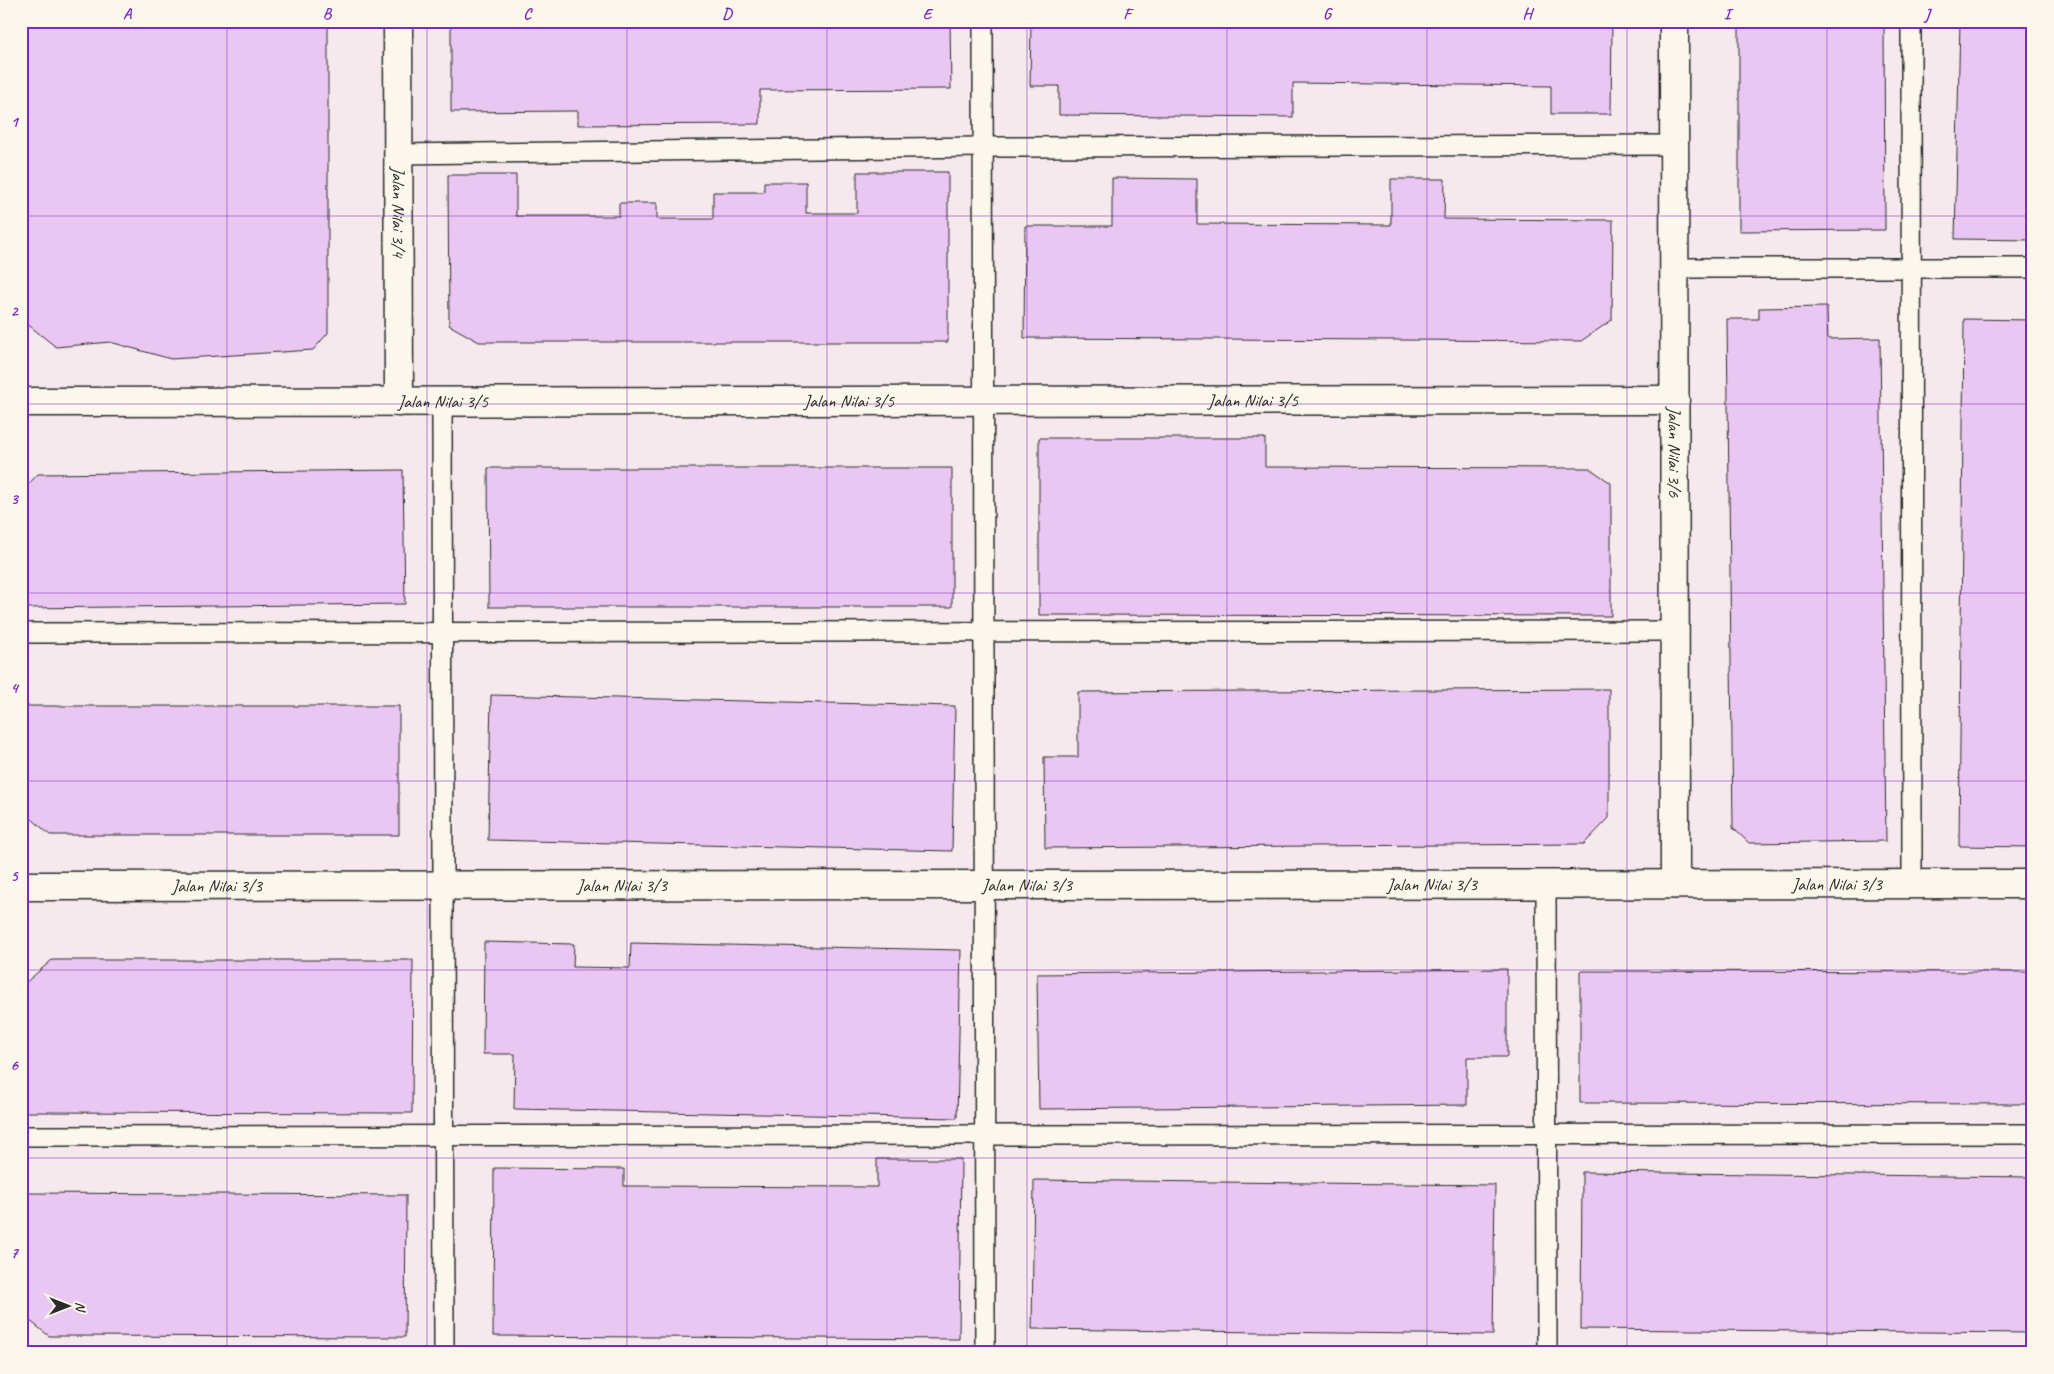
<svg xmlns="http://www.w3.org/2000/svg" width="2054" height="1374" viewBox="0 0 2054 1374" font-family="Caveat,sans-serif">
	<rect width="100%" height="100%" fill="#fbf7ec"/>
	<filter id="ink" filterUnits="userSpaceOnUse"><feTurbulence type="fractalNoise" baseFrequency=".02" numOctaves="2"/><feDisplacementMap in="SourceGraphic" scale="10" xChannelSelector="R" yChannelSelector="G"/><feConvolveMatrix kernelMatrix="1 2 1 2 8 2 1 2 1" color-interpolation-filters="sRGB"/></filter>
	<g filter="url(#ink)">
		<!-- built -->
		<rect fill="#f6e9ee" x="21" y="21" width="2012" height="1332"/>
		<!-- building -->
		<g fill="#eac7f3" stroke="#2b2b2b">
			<polygon points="25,21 328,21 328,333 313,350 171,359 110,342 56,347 26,323"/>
			<polygon points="451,21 950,21 951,89 760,90 760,124 578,125 578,111 451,112"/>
			<polygon points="1031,21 1612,21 1611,114 1551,114 1551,86 1293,83 1293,117 1059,115 1059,86 1030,86"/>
			<polygon points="1739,21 1884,21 1885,230 1739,231"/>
			<polygon points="1960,21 2033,21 2033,240 1955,239"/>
			<polygon points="857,172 948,172 948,342 479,342 449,325 448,175 516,175 516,216 619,216 619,203 657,203 657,219 713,219 713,192 764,192 764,182 806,182 806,213 857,213"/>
			<polygon points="1112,178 1197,179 1197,224 1391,225 1391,179 1445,179 1444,219 1613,220 1612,320 1581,341 1024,338 1025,226 1112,226"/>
			<polygon points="1827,307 1828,339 1880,338 1886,841 1749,843 1733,828 1727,319 1759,319 1759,308"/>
			<polygon points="1964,319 2033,320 2033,847 1959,846"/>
			<polygon points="1039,438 1265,438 1265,467 1589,468 1611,483 1611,616 1039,615"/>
			<polygon points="488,468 952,468 952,607 489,607"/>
			<polygon points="403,470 405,604 23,608 22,491 38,474"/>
			<polygon points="1609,689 1609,818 1584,844 1045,848 1044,757 1078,757 1078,692"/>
			<polygon points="491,695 955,706 952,851 488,840"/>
			<polygon points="23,706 399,706 399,835 50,835 23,811"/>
			<polygon points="484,942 574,944 573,967 630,968 631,943 961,950 957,1118 514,1109 515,1054 483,1054"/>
			<polygon points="52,960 413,960 412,1113 24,1112 24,984"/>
			<polygon points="1507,969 1507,1057 1467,1057 1467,1105 1039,1109 1037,974"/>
			<polygon points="1580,971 2033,972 2033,1104 1580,1103"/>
			<polygon points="877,1159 961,1159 959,1339 493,1336 494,1168 624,1169 624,1186 877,1187"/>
			<polygon points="1582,1172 2033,1177 2033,1333 1581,1329"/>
			<polygon points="1034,1180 1495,1185 1493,1335 1032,1329"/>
			<polygon points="24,1193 406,1195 405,1337 49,1336 24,1316"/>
		</g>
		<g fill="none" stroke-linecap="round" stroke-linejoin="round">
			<!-- service casing -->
			<g stroke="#2b2b2b" stroke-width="22">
				<g id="service">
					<polyline points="983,21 985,1353"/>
					<polyline points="1911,21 1912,884"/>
					<polyline points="398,154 983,147 1674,145"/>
					<polyline points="1675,268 2033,268"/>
					<polyline points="442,402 444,1353"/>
					<polyline points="21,633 1675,631"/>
					<polyline points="1546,884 1547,1353"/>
					<polyline points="21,1136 2033,1134"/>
				</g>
			</g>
			<!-- minor casing -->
			<g stroke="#2b2b2b" stroke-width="31">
				<g id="minor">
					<path id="s1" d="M398,21L399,402"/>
					<path id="s2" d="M1674,21L1675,884"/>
					<path id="s3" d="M21,402L1675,400"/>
					<path id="s4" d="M21,886L2033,884"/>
				</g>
			</g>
			<!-- service -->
			<use href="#service" stroke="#fbf7ec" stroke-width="19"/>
			<!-- minor -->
			<use href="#minor" stroke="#fbf7ec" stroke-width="28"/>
		</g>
	</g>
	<!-- grid -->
	<path fill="none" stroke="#7b2cbf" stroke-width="1" stroke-opacity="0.55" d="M227,21V1353M427,21V1353M627,21V1353M827,21V1353M1027,21V1353M1227,21V1353M1427,21V1353M1627,21V1353M1827,21V1353M21,216H2033M21,404H2033M21,593H2033M21,781H2033M21,970H2033M21,1158H2033"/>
	<g text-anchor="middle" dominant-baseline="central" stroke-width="4" stroke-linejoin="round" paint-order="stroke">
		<!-- street labels -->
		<g font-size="18" fill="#2b2b2b" stroke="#fbf7ec">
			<text stroke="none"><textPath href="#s1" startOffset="191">Jalan Nilai 3/4</textPath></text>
			<text stroke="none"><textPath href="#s3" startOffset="828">Jalan Nilai 3/5</textPath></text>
			<text stroke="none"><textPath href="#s3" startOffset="1232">Jalan Nilai 3/5</textPath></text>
			<text stroke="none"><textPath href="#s3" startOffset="422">Jalan Nilai 3/5</textPath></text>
			<text stroke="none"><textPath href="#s2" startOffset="431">Jalan Nilai 3/6</textPath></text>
			<text stroke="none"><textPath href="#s4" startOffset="1816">Jalan Nilai 3/3</textPath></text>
			<text stroke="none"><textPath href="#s4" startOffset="601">Jalan Nilai 3/3</textPath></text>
			<text stroke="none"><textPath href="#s4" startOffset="1006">Jalan Nilai 3/3</textPath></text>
			<text stroke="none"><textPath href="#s4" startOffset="1411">Jalan Nilai 3/3</textPath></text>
			<text stroke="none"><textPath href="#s4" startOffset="196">Jalan Nilai 3/3</textPath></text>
		</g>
	</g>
	<!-- margin -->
	<rect width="2054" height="1374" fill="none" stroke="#fbf7ec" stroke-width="55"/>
	<!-- north arrow -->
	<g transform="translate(68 1306) rotate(90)" stroke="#fbf7ec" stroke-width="4" paint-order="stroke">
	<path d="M0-4L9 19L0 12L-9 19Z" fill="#2b2b2b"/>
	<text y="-8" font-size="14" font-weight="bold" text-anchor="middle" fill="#2b2b2b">N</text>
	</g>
	<rect x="28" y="28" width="1998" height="1318" fill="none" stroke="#7b2cbf" stroke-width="2"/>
	<g font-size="16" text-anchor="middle" font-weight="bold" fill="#7b2cbf">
		<text x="127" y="19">A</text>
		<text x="327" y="19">B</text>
		<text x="527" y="19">C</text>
		<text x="727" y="19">D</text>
		<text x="927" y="19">E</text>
		<text x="1127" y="19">F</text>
		<text x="1327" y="19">G</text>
		<text x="1527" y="19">H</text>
		<text x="1727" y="19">I</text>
		<text x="1927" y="19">J</text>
		<text x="14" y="127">1</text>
		<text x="14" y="316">2</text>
		<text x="14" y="504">3</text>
		<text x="14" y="693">4</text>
		<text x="14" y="881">5</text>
		<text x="14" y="1070">6</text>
		<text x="14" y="1258">7</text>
	</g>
</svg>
